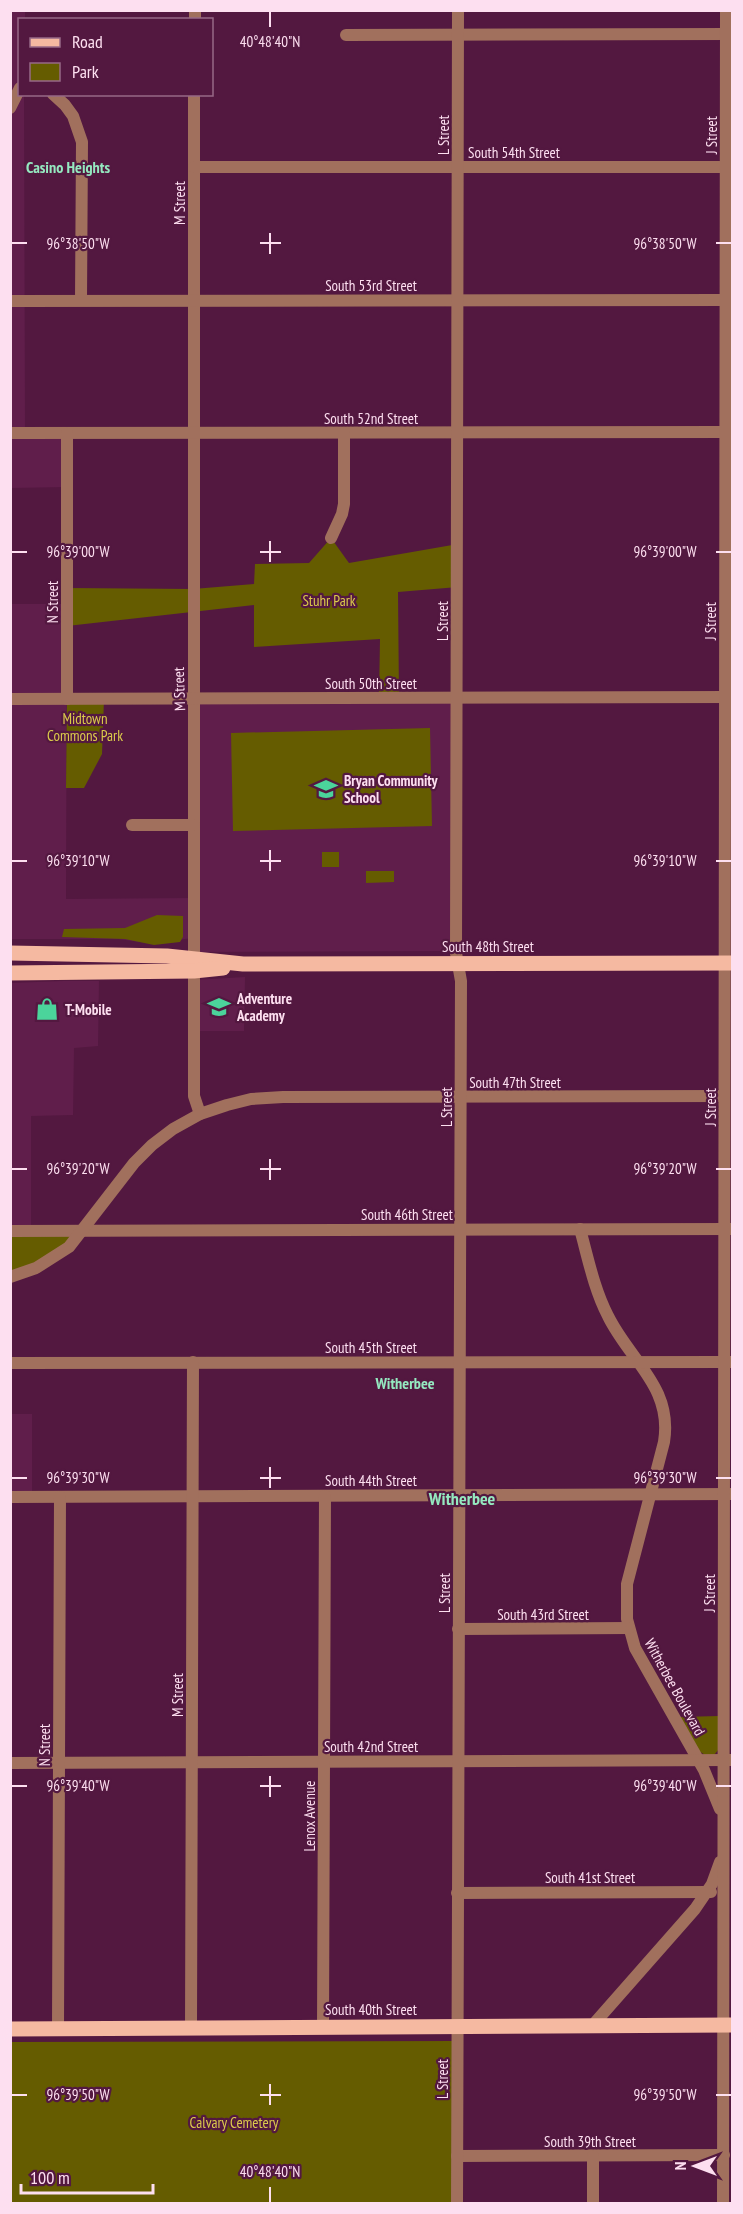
<svg xmlns="http://www.w3.org/2000/svg" width="743" height="2214" viewBox="0 0 743 2214" font-family="'PT Sans Narrow',sans-serif">
	<rect width="100%" height="100%" fill="#531840"/>
	<!-- built -->
	<g fill="#601e4b">
		<polygon points="25,10 25,19 20,20 20,94 24,95 25,433 67,433 67,487 11,488 11,507 10,11"/>
		<polygon points="10,604 67,604 66,899 194,898 194,699 457,698 456,951 194,952 194,938 148,943 118,939 11,939"/>
		<polygon points="245,977 244,1031 194,1031 194,980"/>
		<polygon points="63,981 99,981 98,1046 74,1048 73,1115 31,1116 31,1231 11,1231 10,983"/>
		<polygon points="10,1414 32,1414 32,1497 11,1497"/>
	</g>
	<!-- green -->
	<g fill="#655c00">
		<polygon points="331,538 349,563 458,544 458,587 398,592 399,698 379,698 380,639 254,647 254,605 67,626 67,588 193,589 254,584 255,564 309,563"/>
		<polygon points="67,699 104,699 102,754 84,788 66,788"/>
		<polygon points="430,728 432,826 233,831 231,733"/>
		<rect x="322" y="852" width="17" height="15"/>
		<polygon points="366,871 394,871 394,882 366,883"/>
		<polygon points="157,915 183,916 183,937 180,942 154,945 125,939 62,937 64,929 125,928"/>
		<polygon points="10,1231 81,1231 72,1243 11,1277"/>
		<polygon points="719,1716 719,1749 714,1755 705,1755 699,1751 680,1717"/>
		<polygon points="457,2041 457,2203 11,2203 10,2042"/>
	</g>
	<g fill="none" stroke-linecap="round" stroke-linejoin="round">
		<!-- minor -->
		<g stroke="#a1705d" stroke-width="12">
			<polyline points="195,20 195,10"/>
			<polyline points="346,35 731,34"/>
			<polyline points="53,94 65,105 73,116 82,142 81,300"/>
			<polyline points="194,94 194,1096 200,1114"/>
			<polyline points="10,108 20,88"/>
			<polyline points="194,167 726,167"/>
			<polyline points="10,301 731,300"/>
			<polyline points="10,433 731,432"/>
			<polyline points="331,538 342,514 344,504 344,433"/>
			<polyline points="10,699 731,697"/>
			<polyline points="67,699 67,433"/>
			<polyline points="132,825 194,825"/>
			<path d="M580,1229C588,1258 594,1289 608,1316C630,1361 673,1387 664,1442L627,1584V1619L635,1648L704,1770L720,1809"/>
			<polyline points="10,1231 732,1229"/>
			<polyline points="10,1277 36,1268 69,1247 134,1163 152,1145 173,1129 200,1114 227,1105 251,1099 283,1097 724,1096"/>
			<polyline points="10,1363 731,1362"/>
			<polyline points="10,1497 732,1494"/>
			<polyline points="458,1629 629,1628"/>
			<polyline points="10,1763 732,1760"/>
			<polyline points="457,1893 711,1892"/>
			<polyline points="592,2026 695,1909 712,1884 720,1862"/>
			<polyline points="191,2028 193,1362"/>
			<polyline points="323,2028 325,1496"/>
			<polyline points="58,2029 60,1497"/>
			<polyline points="457,2156 724,2155"/>
			<polyline points="457,2204 461,981 456,953 458,10"/>
			<polyline points="593,2204 593,2156"/>
			<polyline points="723,2204 726,10"/>
		</g>
		<!-- major -->
		<g stroke="#f5b9a1" stroke-width="15">
			<polyline points="10,953 167,956 243,964 732,963"/>
			<polyline points="10,973 194,971 223,968"/>
			<polyline points="10,2029 732,2025"/>
		</g>
	</g>
	<!-- ticks -->
	<path fill="none" stroke="#fddff0" stroke-width="2" d="M270,12V27M270,233V254M12,243H27M260,243H281M716,243H731M270,541V562M12,552H27M260,552H281M716,552H731M270,850V871M12,861H27M260,861H281M716,861H731M270,1159V1180M12,1169H27M260,1169H281M716,1169H731M270,1467V1488M12,1478H27M260,1478H281M716,1478H731M270,1776V1797M12,1786H27M260,1786H281M716,1786H731M270,2084V2105M12,2095H27M260,2095H281M716,2095H731M270,2187V2202"/>
	<!-- icons -->
	<defs>
		<g id="school-bare" transform="scale(1.8)"><path d="M0-5L7-2L0 1L-7-2ZM-4 1L0 2.5L4 1V4Q0 6-4 4Z" fill="#4bd49b" stroke="#531840" stroke-width="2.5" paint-order="stroke"/></g>
		<g id="shop-bare" transform="scale(1.8)"><path d="M-5-2.5h2.3a2.7 3.5 0 0 1 5.4 0H5L5.5 6h-11ZM-1.5-2.5h3a1.5 2.3 0 0 0-3 0Z" fill="#4bd49b" stroke="#531840" stroke-width="2.5" paint-order="stroke"/></g>
	</defs>
	<g fill-rule="evenodd">
		<use href="#school-bare" x="326" y="789"/>
		<use href="#school-bare" x="219" y="1007"/>
		<use href="#shop-bare" x="47" y="1009"/>
	</g>
	<g text-anchor="middle" dominant-baseline="central" stroke-width="4.5" stroke-linejoin="round" paint-order="stroke">
		<!-- street labels -->
		<g font-size="15" fill="#fddff0" stroke="#531840">
			<text transform="translate(443 135) rotate(-90)">L Street</text>
			<text transform="translate(711 135) rotate(-90)">J Street</text>
			<text x="514" y="152">South 54th Street</text>
			<text transform="translate(179 203) rotate(-90)">M Street</text>
			<text x="371" y="285">South 53rd Street</text>
			<text x="371" y="418">South 52nd Street</text>
			<text transform="translate(52 602) rotate(-90)">N Street</text>
			<text transform="translate(442 621) rotate(-90)">L Street</text>
			<text transform="translate(710 621) rotate(-90)">J Street</text>
			<text x="371" y="683">South 50th Street</text>
			<text transform="translate(179 689) rotate(-92)">M Street</text>
			<text x="488" y="946">South 48th Street</text>
			<text x="515" y="1082">South 47th Street</text>
			<text transform="translate(446 1107) rotate(-90)">L Street</text>
			<text transform="translate(710 1107) rotate(-90)">J Street</text>
			<text x="407" y="1214">South 46th Street</text>
			<text x="371" y="1347">South 45th Street</text>
			<text x="371" y="1480">South 44th Street</text>
			<text transform="translate(444 1593) rotate(-90)">L Street</text>
			<text transform="translate(709 1593) rotate(-90)">J Street</text>
			<text x="543" y="1614">South 43rd Street</text>
			<text transform="translate(675 1687) rotate(61)">Witherbee Boulevard</text>
			<text transform="translate(177 1695) rotate(-90)">M Street</text>
			<text transform="translate(44 1745) rotate(-90)">N Street</text>
			<text x="371" y="1746">South 42nd Street</text>
			<text transform="translate(309 1816) rotate(-90)">Lenox Avenue</text>
			<text x="590" y="1877">South 41st Street</text>
			<text x="371" y="2009">South 40th Street</text>
			<text transform="translate(442 2079) rotate(-90)">L Street</text>
			<text x="590" y="2141">South 39th Street</text>
		</g>
		<!-- park labels -->
		<g font-size="15" fill="#dbcb4b" stroke="#531840">
			<text x="329" y="600">Stuhr Park</text>
			<text x="85" y="718">Midtown<tspan x="85" dy="17">Commons Park</tspan></text>
			<text x="234" y="2122">Calvary Cemetery</text>
		</g>
		<!-- poi labels -->
		<g font-size="15" font-weight="bold" fill="#fddff0" stroke="#531840" text-anchor="start">
			<text x="344" y="780">Bryan Community<tspan x="344" dy="17">School</tspan></text>
			<text x="237" y="998">Adventure<tspan x="237" dy="17">Academy</tspan></text>
			<text x="65" y="1009">T-Mobile</text>
		</g>
		<!-- neighbourhood labels -->
		<g font-size="16" font-weight="bold" fill="#95e9c0" stroke="#531840">
			<text x="68" y="167">Casino Heights</text>
			<text x="405" y="1383">Witherbee</text>
		</g>
		<!-- quarter labels -->
		<g font-size="18" font-weight="bold" fill="#95e9c0" stroke="#531840">
			<text x="462" y="1498">Witherbee</text>
		</g>
	</g>
	<g font-size="15" text-anchor="middle" fill="#fddff0" stroke="#531840" stroke-width="4.5" stroke-linejoin="round" paint-order="stroke">
		<text x="270" y="47">40°48'40"N</text>
		<text x="665" y="249">96°38'50"W</text>
		<text x="78" y="249">96°38'50"W</text>
		<text x="665" y="557">96°39'00"W</text>
		<text x="78" y="557">96°39'00"W</text>
		<text x="665" y="866">96°39'10"W</text>
		<text x="78" y="866">96°39'10"W</text>
		<text x="665" y="1174">96°39'20"W</text>
		<text x="78" y="1174">96°39'20"W</text>
		<text x="665" y="1483">96°39'30"W</text>
		<text x="78" y="1483">96°39'30"W</text>
		<text x="78" y="1791">96°39'40"W</text>
		<text x="665" y="1791">96°39'40"W</text>
		<text x="78" y="2100">96°39'50"W</text>
		<text x="665" y="2100">96°39'50"W</text>
		<text x="270" y="2177">40°48'40"N</text>
	</g>
	<!-- border -->
	<rect width="743" height="2214" fill="none" stroke="#fddff0" stroke-width="24"/>
	<!-- legend -->
	<rect x="18" y="18" width="195" height="78" fill="#531840" stroke="#976886" stroke-width="1.5"/>
	<rect x="30" y="38" width="30" height="9" fill="#f5b9a1" stroke="#976886" stroke-width="1.5"/>
	<text x="72" y="48" font-size="18" fill="#fddff0">Road</text>
	<rect x="30" y="63" width="30" height="18" fill="#655c00" stroke="#976886" stroke-width="1.5"/>
	<text x="72" y="78" font-size="18" fill="#fddff0">Park</text>
	<!-- north arrow -->
	<g transform="translate(695 2166) rotate(270)" stroke="#531840" stroke-width="4.5" paint-order="stroke">
	<path d="M0-4.5L10 22L0 15L-10 22Z" fill="#fddff0"/>
	<text y="-9" font-size="16" font-weight="bold" text-anchor="middle" fill="#fddff0">N</text>
	</g>
	<!-- scale -->
	<path d="M21 2184v9h132v-9" fill="none" stroke="#fddff0" stroke-width="3"/>
	<text x="30" y="2184" font-size="18" fill="#fddff0" stroke="#531840" stroke-width="4.5" paint-order="stroke">100 m</text>
</svg>
